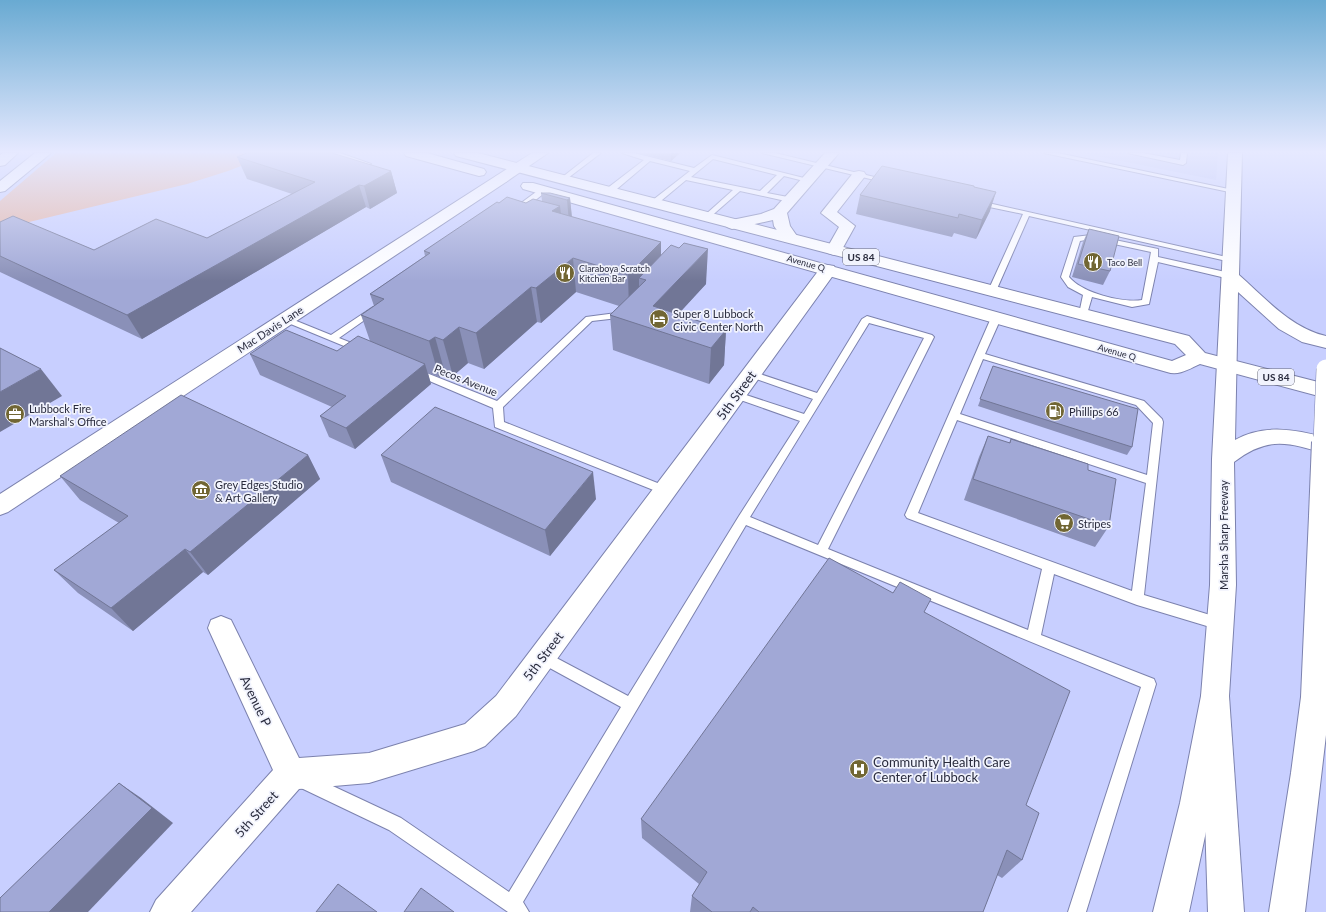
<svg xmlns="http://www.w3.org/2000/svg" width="1326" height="912" viewBox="0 0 1326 912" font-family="Lato,sans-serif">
	<rect width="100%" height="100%" fill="#c8cfff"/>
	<!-- built -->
	<polygon fill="#bbc3f8" points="1081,153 1218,153 1216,180"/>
	<!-- green -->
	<polygon fill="#e5b5a6" points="56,153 275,153 228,171 187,184 0,229 0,201"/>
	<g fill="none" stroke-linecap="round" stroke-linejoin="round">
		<!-- service casing -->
		<g stroke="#7c82ae" stroke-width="2">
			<g id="service">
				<polygon points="329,153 340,153 371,164 366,165"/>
				<polygon points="593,153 601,153 564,181 560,181 560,179"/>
				<path d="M622,153H634L694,168L712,155L812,180L808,182L784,176L767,193L793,198L794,200L790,202L740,191L708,219L704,217L705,215L733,190L686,180L656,205L649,203L690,171L650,161L611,194H605V190L644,160ZM713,159L777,175L760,191L691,177Z"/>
				<polygon points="762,153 775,153 891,181 887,183"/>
				<polygon points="1044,153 1058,153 1238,191 1234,193"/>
				<polygon points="1128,153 1143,153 1180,160 1181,153 1187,153 1186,163 1183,165"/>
				<polygon points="540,189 547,191 519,213 513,213 513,209"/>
				<polygon points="975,200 1231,258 1235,260 1231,262 1029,216 996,291 992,294 988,291 1023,214 975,204"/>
				<path d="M1091,235L1158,249V257L1230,273L1234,276L1230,279L1158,262L1149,304L1132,307L1092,297L1087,314L1086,316H1080L1079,314L1083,295L1068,287L1061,277L1074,237ZM1091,239L1151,252L1142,300C1122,303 1082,293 1069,277L1080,241Z"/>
				<polygon points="373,307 376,308 376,312 339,338 364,348 366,350 361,353 281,320 286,317 289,318 331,335"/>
				<polygon points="624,312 628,315 627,317 592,321 503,407 504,422 670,488 672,491 670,494 666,495 495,427 493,408 413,374 411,372 416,369 419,370 497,401 586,317"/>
				<path d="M996,315L1001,318L985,354L1144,401L1162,419L1163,422L1144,595L1220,618L1225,620L1227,624L1225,628L1220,630L1137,605L1054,574L1041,635L1154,679L1156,684L1086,912H1068L1141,687L746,525L523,902L529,912H508L389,830L299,787L297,781L299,775L305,773L401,818L509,892L621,707L537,661L535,657L537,653L542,651L547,653L628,696L739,516L800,421L732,397L731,395L732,393H740L804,414L813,399L748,376L746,374L748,372H754L817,393L862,319L867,316L932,335L934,337L828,549L1028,630L1042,569L907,518L905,515L991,318ZM869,323L924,338L818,545L750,517ZM983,359L1136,405L1153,423L1147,475L960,414ZM957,420L1146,483L1132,591L918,513Z"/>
			</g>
		</g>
		<!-- minor casing -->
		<g stroke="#7c82ae" stroke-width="2">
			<g id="minor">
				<polygon points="532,153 548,153 506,182 496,182 494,179 496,176"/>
				<polygon points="825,153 839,153 787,213 790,226 799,239 797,242 785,242 774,226 773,220 732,229 727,227 724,224 727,221 761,214 774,209"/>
				<polygon points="859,171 864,172 866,175 837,212 855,226 840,253 834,255 828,253 826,250 839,227 821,213 854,172"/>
				<polygon points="828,265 834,266 836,270 834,274 516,716 485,746 474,751 369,783 299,789 191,912 150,912 156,900 273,770 208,628 211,620 221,616 231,620 299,758 369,753 465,724 496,696 822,266"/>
			</g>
		</g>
		<!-- tertiary casing -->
		<g stroke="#7c82ae" stroke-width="2">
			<g id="tertiary">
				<polygon points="3,153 18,153 5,165 0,166 0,155"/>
				<polygon points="35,153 51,153 5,191 0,192 0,181"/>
				<polygon points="501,175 506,176 508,179 506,182 8,512 0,515 0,494 496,176"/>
			</g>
		</g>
		<!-- secondary casing -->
		<g stroke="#7c82ae" stroke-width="2">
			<path id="secondary" d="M1228,153H1242L1239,275C1265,298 1291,328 1326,336V348L1302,342L1279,329L1238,292L1235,440C1263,424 1296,429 1326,438V454C1288,442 1268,436 1234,462L1236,585L1229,696L1212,803L1189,912H1153L1180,803L1201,696L1210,585L1212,459Z"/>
		</g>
		<!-- trunk casing -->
		<g stroke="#7c82ae" stroke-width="2">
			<g id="trunk">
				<polygon points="404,153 427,153 484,169 486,172 484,175 479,176 406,156"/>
				<path d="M454,153H478L1189,336L1205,353L1326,384V398L1200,364C1189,369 1179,376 1167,372L523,189L521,186L523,183H533L1172,361L1186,355L1175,344L456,156Z"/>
			</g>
		</g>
		<!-- motorway casing -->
		<g stroke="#7c82ae" stroke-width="2">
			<g id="motorway">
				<polygon points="1321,507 1326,508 1326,735 1305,912 1269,912 1291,773 1301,697 1309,516 1313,509"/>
				<polygon points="1215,682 1225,686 1229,696 1244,912 1208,912 1201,696 1205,686"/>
			</g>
		</g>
		<!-- service -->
		<use href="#service" fill="#fff" fill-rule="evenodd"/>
		<!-- minor -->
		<use href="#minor" fill="#fff" fill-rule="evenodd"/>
		<!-- tertiary -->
		<use href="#tertiary" fill="#fff" fill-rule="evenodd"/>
		<!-- secondary -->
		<use href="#secondary" fill="#fff" fill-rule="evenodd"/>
		<!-- trunk -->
		<use href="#trunk" fill="#fff" fill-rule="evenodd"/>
		<!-- motorway -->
		<use href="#motorway" fill="#fff" fill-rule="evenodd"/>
		<!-- motorway-bridge-far1 casing -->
		<g stroke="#7c82ae" stroke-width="20" stroke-linecap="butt">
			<polyline id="motorway-bridge-far1" points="1323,443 1326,369"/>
		</g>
		<!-- motorway-bridge casing -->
		<g stroke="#7c82ae" stroke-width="26" stroke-linecap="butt">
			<polyline id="motorway-bridge" points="1321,516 1324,442"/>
		</g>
		<!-- motorway-bridge-far1 -->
		<use href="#motorway-bridge-far1" stroke="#fff" stroke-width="19"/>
		<!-- motorway-bridge -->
		<use href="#motorway-bridge" stroke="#fff" stroke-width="24"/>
	</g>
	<!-- wall -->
	<g fill="#8a90b8">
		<polygon points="637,153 680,153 671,161"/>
		<polygon points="237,157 391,171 397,193 370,209 366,207 142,339 0,272 0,222 94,250 207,238 292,194 247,179"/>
		<polygon points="974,187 990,211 976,239 954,233 952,237 856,214 860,195"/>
		<polygon points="541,193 570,198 572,217 661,242 661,256 706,284 678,314 726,330 724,365 709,384 613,350 610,315 619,306 576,292 541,323 537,322 484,369 468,363 453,376 445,373 439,377 428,373 431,384 355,449 329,437 320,416 332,407 260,375 250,354 337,351 370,341 361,315 374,306 370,294 425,256 424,251 499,203 526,203 542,201"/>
		<polygon points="1089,229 1110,271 1103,285 1072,277 1083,242"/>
		<polygon points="993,366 1132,447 1127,455 978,406"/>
		<polygon points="988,436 1009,443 1011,439 1088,470 1109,526 1095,547 964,500 979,457"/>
		<polygon points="308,455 320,479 208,575 203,572 133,631 78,593 54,570 119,523 80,500 60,476"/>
		<polygon points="381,455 596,499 550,556 391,482"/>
		<polygon points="925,612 1026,805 1022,860 1002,878 997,875 983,912 690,912 692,896 699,884 642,838 641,819"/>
	</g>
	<!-- shaded-wall -->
	<g fill="#717696">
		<polygon points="671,153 680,153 671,161"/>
		<polygon points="391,171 397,193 370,209 364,186"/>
		<polygon points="359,185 366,207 142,339 127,315"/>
		<polygon points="996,192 990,211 976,239 982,220"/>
		<polygon points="570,198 573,231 570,233 567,200"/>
		<polygon points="560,206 564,239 552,211"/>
		<polygon points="661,242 661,277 639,278 639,299 629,310 628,275"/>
		<polygon points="708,249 706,284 662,332 653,306"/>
		<polygon points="573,258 576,292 541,323 536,288"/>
		<polygon points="531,287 537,322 484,369 476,333"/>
		<polygon points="459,327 468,363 453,376 443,340"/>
		<polygon points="726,330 724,365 709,384 711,348"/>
		<polygon points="435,337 445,373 439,377 429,341"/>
		<polygon points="425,364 431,384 355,449 346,428"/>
		<polygon points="41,369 62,396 0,432 0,392"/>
		<polygon points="308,455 320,479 208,575 190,552"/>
		<polygon points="593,472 596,499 550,556 545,530"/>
		<polygon points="185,549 203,572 133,631 111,608"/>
		<polygon points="119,783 141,798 173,823 88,912 49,912"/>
	</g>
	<!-- building -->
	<g fill="#a1a8d6" stroke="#717696">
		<polygon points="247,153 332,153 391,171 364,186 359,185 127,315 0,256 0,222 13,216 94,250 156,219 207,238 315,182 237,157"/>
		<polygon points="882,166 974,186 974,187 996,192 982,220 959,214 958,218 860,195"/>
		<polygon points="541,193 550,193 570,198 567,200"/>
		<polygon points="507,197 526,203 533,199 560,206 552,211 661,242 628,275 573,258 536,288 531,287 476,333 459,327 443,340 435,337 429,341 361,315 384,299 370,294 430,253 424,251 497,202 499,203"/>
		<polygon points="1089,229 1119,236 1110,271 1078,264"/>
		<polygon points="684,243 708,249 653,306 726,330 711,348 610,315 646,280 639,278 671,245 679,248"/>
		<polygon points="286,330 337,351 358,336 425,364 346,428 320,416 346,396 250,354"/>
		<polygon points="0,348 41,369 0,392"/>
		<polygon points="993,366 1138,409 1132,447 980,399"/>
		<polygon points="181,395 308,455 190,552 185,549 111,608 54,570 128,516 60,476"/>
		<polygon points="435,407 593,472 545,530 381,455"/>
		<polygon points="988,436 1010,443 1011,439 1088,464 1088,470 1116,479 1109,526 973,479"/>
		<polygon points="829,558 893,593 900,582 931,599 924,612 1070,691 1026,805 1039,813 1022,860 1007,850 983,912 759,912 753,907 750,912 712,912 692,896 707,872 641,819"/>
		<polygon points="119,783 152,808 49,912 0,912 0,898"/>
		<polygon points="338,884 377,912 316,912"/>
		<polygon points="421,888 454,912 404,912"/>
	</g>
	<!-- sky -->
	<linearGradient id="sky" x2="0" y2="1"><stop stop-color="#69aad2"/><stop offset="0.54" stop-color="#e6e9ff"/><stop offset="1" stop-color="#e6e9ff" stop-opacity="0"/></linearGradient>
	<rect width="1326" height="281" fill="url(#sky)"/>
	<!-- icons -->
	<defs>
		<g id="restaurant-disc" transform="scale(1)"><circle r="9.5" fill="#716633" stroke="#f1f3fd"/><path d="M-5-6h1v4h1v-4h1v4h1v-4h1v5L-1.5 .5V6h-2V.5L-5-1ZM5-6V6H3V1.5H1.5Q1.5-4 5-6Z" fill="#fff"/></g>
		<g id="hotel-disc" transform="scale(1)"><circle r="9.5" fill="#716633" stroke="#f1f3fd"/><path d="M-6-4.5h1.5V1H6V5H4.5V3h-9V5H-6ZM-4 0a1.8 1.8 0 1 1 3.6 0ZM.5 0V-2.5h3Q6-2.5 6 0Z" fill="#fff"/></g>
		<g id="fuel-disc" transform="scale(1)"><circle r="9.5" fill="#716633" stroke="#f1f3fd"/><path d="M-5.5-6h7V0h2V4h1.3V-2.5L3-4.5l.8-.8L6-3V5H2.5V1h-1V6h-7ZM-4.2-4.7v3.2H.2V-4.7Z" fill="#fff"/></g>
		<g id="office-disc" transform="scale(1)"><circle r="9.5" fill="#716633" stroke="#f1f3fd"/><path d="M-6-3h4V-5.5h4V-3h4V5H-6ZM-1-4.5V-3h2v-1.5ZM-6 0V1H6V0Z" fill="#fff"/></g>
		<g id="museum-disc" transform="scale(1)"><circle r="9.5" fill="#716633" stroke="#f1f3fd"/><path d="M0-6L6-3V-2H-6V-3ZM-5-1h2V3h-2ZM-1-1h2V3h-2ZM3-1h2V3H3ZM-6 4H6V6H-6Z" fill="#fff"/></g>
		<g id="supermarket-disc" transform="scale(1)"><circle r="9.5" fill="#716633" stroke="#f1f3fd"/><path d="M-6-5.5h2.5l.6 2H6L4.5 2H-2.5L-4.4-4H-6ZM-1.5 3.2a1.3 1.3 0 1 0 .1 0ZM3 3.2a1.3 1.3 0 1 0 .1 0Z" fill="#fff"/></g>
		<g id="hospital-disc" transform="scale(1)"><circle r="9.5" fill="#716633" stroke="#f1f3fd"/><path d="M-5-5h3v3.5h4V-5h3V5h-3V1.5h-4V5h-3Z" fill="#fff"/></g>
	</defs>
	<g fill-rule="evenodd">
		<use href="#restaurant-disc" x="1093" y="262"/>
		<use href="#restaurant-disc" x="565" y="273"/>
		<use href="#hotel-disc" x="659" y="319"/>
		<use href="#fuel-disc" x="1055" y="411"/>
		<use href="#office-disc" x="15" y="414"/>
		<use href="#museum-disc" x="201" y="490"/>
		<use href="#supermarket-disc" x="1064" y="523"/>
		<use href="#hospital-disc" x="859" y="769"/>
	</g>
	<g text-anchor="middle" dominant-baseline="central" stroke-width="3.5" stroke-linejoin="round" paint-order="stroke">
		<!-- far-poi labels -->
		<g font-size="9" fill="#292b3d" stroke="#f1f3fd" text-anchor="start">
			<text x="1107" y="262">Taco Bell</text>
			<text x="579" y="268">Claraboya Scratch<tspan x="579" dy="10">Kitchen Bar</tspan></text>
		</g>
		<!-- far-street labels -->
		<g font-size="9" fill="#292b3d" stroke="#f1f3fd">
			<text transform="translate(806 263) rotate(16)">Avenue Q</text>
			<text transform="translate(1117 352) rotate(16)">Avenue Q</text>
		</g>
		<!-- shield labels -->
		<g fill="#f1f3fd" stroke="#656777" stroke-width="1">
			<rect x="843" y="249" width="36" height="16" rx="3"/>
			<rect x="1258" y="369" width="36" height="16" rx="3"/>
		</g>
		<g font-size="10" font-weight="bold" fill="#292b3d">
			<text x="861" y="257">US 84</text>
			<text x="1276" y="377">US 84</text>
		</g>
		<!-- poi labels -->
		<g font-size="11" fill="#292b3d" stroke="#f1f3fd" text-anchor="start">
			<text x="673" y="313">Super 8 Lubbock<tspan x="673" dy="13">Civic Center North</tspan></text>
			<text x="29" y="408">Lubbock Fire<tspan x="29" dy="13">Marshal's Office</tspan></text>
			<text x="1069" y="411">Phillips 66</text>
			<text x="215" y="484">Grey Edges Studio<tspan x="215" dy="13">&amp; Art Gallery</tspan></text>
			<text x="1078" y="523">Stripes</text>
		</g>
		<!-- street labels -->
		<g font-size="11" fill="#292b3d" stroke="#f1f3fd">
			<text transform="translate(270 329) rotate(-33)">Mac Davis Lane</text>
			<text transform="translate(466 380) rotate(22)">Pecos Avenue</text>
			<text transform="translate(1223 535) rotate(-90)">Marsha Sharp Freeway</text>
		</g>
		<!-- near-street labels -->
		<g font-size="13" fill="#292b3d" stroke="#f1f3fd">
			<text transform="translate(736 395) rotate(-54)">5th Street</text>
			<text transform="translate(543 656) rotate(-53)">5th Street</text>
			<text transform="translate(256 701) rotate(64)">Avenue P</text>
			<text transform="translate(256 814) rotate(-48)">5th Street</text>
		</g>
		<!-- near-poi labels -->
		<g font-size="13" fill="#292b3d" stroke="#f1f3fd" text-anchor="start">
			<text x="873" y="762">Community Health Care<tspan x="873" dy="15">Center of Lubbock</tspan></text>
		</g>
	</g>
</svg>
